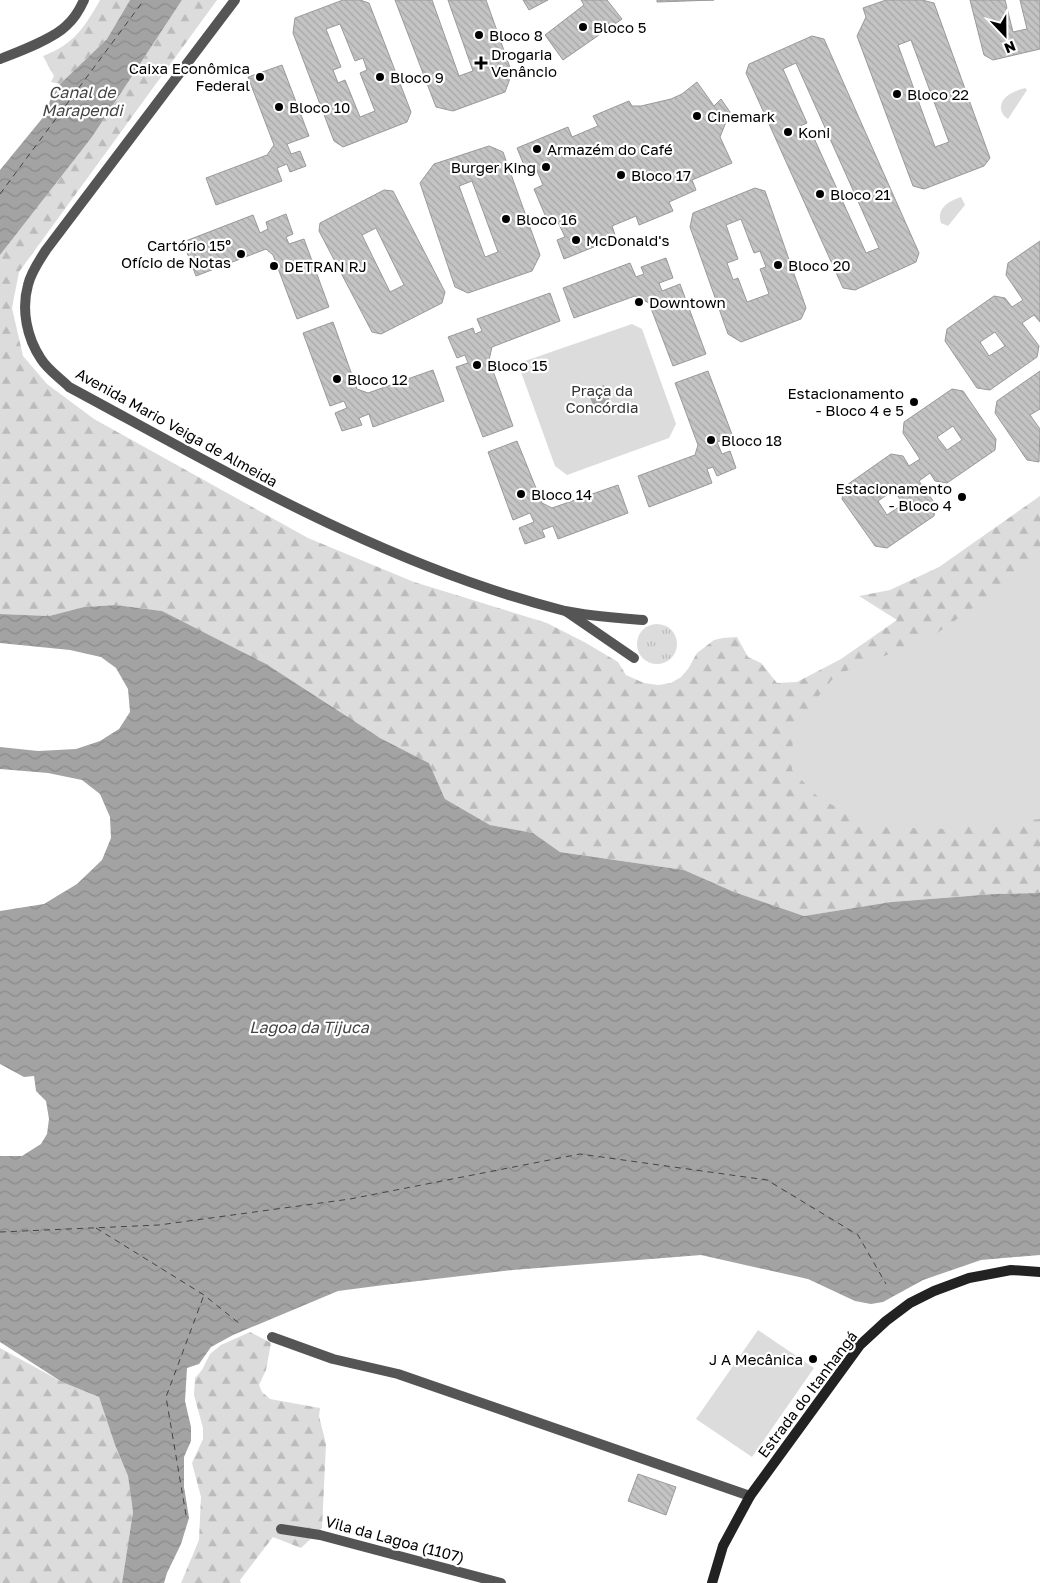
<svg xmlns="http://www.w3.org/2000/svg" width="1040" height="1583" viewBox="0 0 1040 1583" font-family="'Golos Text',sans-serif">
	<defs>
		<pattern id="grass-tufts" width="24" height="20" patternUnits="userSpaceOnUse" patternTransform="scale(1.25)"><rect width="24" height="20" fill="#dcdcdc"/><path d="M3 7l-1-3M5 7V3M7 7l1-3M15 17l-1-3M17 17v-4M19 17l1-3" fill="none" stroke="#bbb"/></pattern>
		<pattern id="forest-firs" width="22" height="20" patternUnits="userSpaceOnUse" patternTransform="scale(1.25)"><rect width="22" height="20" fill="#dcdcdc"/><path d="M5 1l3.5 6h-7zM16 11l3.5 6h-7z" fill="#bbb"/></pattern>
		<pattern id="water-waves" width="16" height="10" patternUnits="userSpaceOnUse" patternTransform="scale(1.25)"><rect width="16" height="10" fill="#a3a3a3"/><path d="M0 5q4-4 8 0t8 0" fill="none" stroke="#8b8b8b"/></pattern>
		<pattern id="building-back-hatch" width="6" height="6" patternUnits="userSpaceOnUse" patternTransform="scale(1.25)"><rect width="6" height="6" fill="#c4c4c4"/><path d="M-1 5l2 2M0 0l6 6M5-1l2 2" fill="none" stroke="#a7a7a7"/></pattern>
	</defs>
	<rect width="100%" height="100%" fill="#fff"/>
	<!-- grass -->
	<circle fill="url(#grass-tufts)" cx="657" cy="644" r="20"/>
	<!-- forest -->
	<g fill="url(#forest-firs)">
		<path d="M100,0H130L107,39L60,84L51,82L54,76L43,56C73,45 85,27 100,0Z"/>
		<polygon points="182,0 217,0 19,272 12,308 23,356 47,384 94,419 308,538 414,582 547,623 586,643 618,662 626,675 644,683 658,685 671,683 681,677 688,669 697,653 714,640 723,638 737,637 748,657 761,663 777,683 797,682 841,659 897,620 859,596 890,590 939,567 1040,496 1040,893 994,894 891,902 804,916 734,892 684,870 560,852 533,833 490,825 445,799 429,763 380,738 162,611 116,605 84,607 49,616 0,614 0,255 92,137"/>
		<polygon points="250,1332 271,1343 266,1370 259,1385 262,1392 270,1399 320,1408 319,1416 326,1444 322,1528 301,1548 273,1537 240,1580 241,1583 181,1583 199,1540 201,1497 192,1463 203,1439 203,1428 194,1395 195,1378 202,1370 210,1354 221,1345"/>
		<polygon points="0,1348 62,1382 99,1397 115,1445 128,1476 133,1512 122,1583 0,1583"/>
	</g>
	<!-- green -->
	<g fill="#dcdcdc">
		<path d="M1025,88L1027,90L1008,119C1004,116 1002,114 1001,109C1000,96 1014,91 1025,88Z"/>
		<path d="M961,197L965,205L948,226L941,223C936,208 949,201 961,197Z"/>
		<polygon points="632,324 642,329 676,424 669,438 567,475 555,466 521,372 525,361"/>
		<polygon points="1040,561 1040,819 947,829 878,827 820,799 792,770 793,727 836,675 930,638"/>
		<polygon points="758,1330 814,1368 752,1457 696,1419"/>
	</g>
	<!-- water -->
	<g fill="url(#water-waves)">
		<polygon points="130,0 182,0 92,137 0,255 0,170 45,115 51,98 60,84 107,39"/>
		<polygon points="604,385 611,404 595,410 588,392"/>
		<polygon points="116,605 162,611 266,664 380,738 429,763 445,799 490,825 533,833 560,852 684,870 734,892 804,916 891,902 994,894 1040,893 1040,1255 981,1260 923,1280 883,1302 871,1304 855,1301 808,1279 701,1255 513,1270 384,1285 338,1291 233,1335 211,1347 199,1364 187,1368 185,1401 191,1427 191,1441 184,1457 184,1487 189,1518 181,1544 167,1573 164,1583 122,1583 133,1512 128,1476 115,1445 99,1397 62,1382 0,1342 0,1156 22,1156 41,1144 47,1134 49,1119 46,1101 36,1091 34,1076 24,1077 0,1064 0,911 44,904 77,884 102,860 111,838 110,817 100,794 82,780 48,773 0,769 0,747 38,751 76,749 100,741 119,729 130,712 128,689 116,668 101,657 70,650 0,643 0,614 49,616 84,607"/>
	</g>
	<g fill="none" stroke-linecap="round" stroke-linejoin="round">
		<!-- ferry -->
		<g stroke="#444" stroke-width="1" stroke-dasharray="6 5" stroke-linecap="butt">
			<polyline points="0,194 144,0"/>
			<polyline points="96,1228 204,1295 240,1324"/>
			<polyline points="0,1232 159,1225 350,1199 580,1154 767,1180 858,1235 886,1284"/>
			<polyline points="186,1515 166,1397 204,1295"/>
		</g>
	</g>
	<!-- building -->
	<g fill="url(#building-back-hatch)" stroke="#999" fill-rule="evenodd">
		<path d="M343,0H360L369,3L411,112L407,122L343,147L334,141L293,33L295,18ZM340,24L355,61L363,58L367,70L360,73L375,111L360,117L345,80L338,83L333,70L341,67L326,29Z"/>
		<polygon points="395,0 432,0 459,76 473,71 448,0 486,0 512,73 505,92 453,111 436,107"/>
		<polygon points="523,0 548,0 529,10"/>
		<polygon points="581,0 607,0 622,19 563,60 545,35 584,5"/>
		<polygon points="657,0 714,0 657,2"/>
		<path d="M886,0H922L934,3L990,158L984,166L924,189L913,186L857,36L866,17L863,8ZM911,40L949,142L935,147L898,45Z"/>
		<polygon points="970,0 1005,0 1013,32 1027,29 1020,0 1040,0 1040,49 993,60 984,55"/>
		<path d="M812,36L824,39L919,253L916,262L855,290L843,288L746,73L749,64ZM796,63L879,248L866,253L813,136L805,140L798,127L807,123L783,69Z"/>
		<polygon points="282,65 309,136 287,144 291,154 300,151 306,166 290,172 287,164 277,168 282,181 216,205 206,178 267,155 274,145 248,77"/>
		<polygon points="697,82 714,106 721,99 730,112 720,137 732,163 692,180 696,190 669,202 673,211 639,225 636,216 612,226 616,238 564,259 557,240 565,237 556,218 548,222 534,189 543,185 535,166 526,170 517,148 568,127 572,137 598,126 593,116 629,101 632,106 641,106 671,99 682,94"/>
		<path d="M489,146L503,152L540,255L532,271L468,293L455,287L420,183L434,164ZM472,181L498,252L485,257L459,186Z"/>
		<path d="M755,188L765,191L806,308L801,319L741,342L728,334L690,227L693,213ZM741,219L754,253L760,251L766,267L760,269L769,294L747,302L738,278L733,280L727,263L738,259L726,225Z"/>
		<path d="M384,190L393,191L445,292L442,303L381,334L372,332L319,231L320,223ZM376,228L404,285L390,292L362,235Z"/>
		<polygon points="286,214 293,234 286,237 289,244 304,239 329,307 297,319 273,255 266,249 196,276 183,242 253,215 260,233 268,229 266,222"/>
		<path d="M1040,241V322L1034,315L1022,323L1039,346L1037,357L990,390L977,388L945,341L947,329L994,296L1005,298L1012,307L1023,300L1006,275L1008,263ZM995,332L1005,346L989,356L980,342Z"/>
		<polygon points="666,258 673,278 659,283 662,291 680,284 706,354 673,366 649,303 635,296 574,318 563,288 630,263 636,277 644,274 641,267"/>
		<polygon points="550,293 560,321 492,347 489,360 513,426 483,437 456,367 468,363 465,355 457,358 448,337 473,328 475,334 482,331 477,319"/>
		<polygon points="333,322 357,389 368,393 433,370 444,401 373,427 369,414 359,418 362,425 342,431 335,413 347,408 344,401 330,406 303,333"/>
		<polygon points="708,371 733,437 717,442 722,454 730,451 736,468 717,476 713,467 707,469 712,483 649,507 638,476 695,455 698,445 675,383"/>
		<polygon points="1040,371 1040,409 1030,415 1040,429 1039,462 1027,460 995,413 997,401"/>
		<path d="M952,389L963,391L996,439L995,450L947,483L935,481L930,473L919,481L936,505L934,516L887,548L875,546L842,499L844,487L891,454L903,456L909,466L920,459L903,433L904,422ZM953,426L962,440L947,450L937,437ZM894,490L903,504L887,515L878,501Z"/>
		<polygon points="517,441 542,503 552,508 618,485 628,513 558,539 553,526 542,530 545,537 525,544 519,528 534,522 530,513 513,520 488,452"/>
		<polygon points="638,1474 676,1487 666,1515 628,1501"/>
	</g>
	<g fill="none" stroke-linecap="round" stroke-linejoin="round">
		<!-- street -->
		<g stroke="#555" stroke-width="10">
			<path d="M235,0L46,250C39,261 31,272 28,285C21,310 27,338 41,359C48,370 60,378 69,387C229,473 386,566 565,611C588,616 619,618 643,620"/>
			<path d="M0,59C18,52 53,39 66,26C74,19 80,9 84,0"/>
			<polyline points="567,612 634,658"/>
			<polyline points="272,1337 333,1359 398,1374 750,1496"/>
			<polyline points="281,1529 320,1535 501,1583"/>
		</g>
		<!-- secondary -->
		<polyline stroke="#222" stroke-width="10" points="712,1583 723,1546 750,1496 860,1345 886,1321 910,1303 934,1291 969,1278 1011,1270 1040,1272"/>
	</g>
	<!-- markers -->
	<g fill="#000" stroke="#fff" stroke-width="2">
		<circle cx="583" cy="27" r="5"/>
		<circle cx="479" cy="35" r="5"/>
		<path d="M478.5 55.5h5v5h5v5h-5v5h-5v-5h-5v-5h5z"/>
		<circle cx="260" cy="77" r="5"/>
		<circle cx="380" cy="77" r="5"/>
		<circle cx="897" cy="94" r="5"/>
		<circle cx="279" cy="107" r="5"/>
		<circle cx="697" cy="116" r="5"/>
		<circle cx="788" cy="132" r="5"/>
		<circle cx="537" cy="149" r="5"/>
		<circle cx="546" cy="167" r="5"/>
		<circle cx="621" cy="175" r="5"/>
		<circle cx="820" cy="194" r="5"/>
		<circle cx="506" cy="219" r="5"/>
		<circle cx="576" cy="240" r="5"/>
		<circle cx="241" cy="254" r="5"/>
		<circle cx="778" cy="265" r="5"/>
		<circle cx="274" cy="266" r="5"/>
		<circle cx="639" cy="302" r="5"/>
		<circle cx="477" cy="365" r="5"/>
		<circle cx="337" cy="379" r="5"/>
		<circle cx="914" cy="402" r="5"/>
		<circle cx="711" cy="440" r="5"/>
		<circle cx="521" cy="494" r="5"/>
		<circle cx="962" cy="497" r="5"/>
		<circle cx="813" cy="1359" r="5"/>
	</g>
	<g text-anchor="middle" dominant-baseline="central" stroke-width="4.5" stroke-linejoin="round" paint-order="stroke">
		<!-- poi labels -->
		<g font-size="15" fill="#000" stroke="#fff" text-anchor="start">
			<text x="593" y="27">Bloco 5</text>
			<text x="489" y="35">Bloco 8</text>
			<text x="491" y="54">Drogaria<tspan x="491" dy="17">Venâncio</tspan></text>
			<text x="250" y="68" text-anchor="end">Caixa Econômica<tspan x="250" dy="17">Federal</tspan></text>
			<text x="390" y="77">Bloco 9</text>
			<text x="907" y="94">Bloco 22</text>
			<text x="289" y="107">Bloco 10</text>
			<text x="707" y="116">Cinemark</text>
			<text x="798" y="132">Koni</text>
			<text x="547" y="149">Armazém do Café</text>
			<text x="536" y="167" text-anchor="end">Burger King</text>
			<text x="631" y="175">Bloco 17</text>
			<text x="830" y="194">Bloco 21</text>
			<text x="516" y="219">Bloco 16</text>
			<text x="586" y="240">McDonald's</text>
			<text x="231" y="245" text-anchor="end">Cartório 15º<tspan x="231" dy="17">Ofício de Notas</tspan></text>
			<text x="788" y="265">Bloco 20</text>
			<text x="284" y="266">DETRAN RJ</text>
			<text x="649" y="302">Downtown</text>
			<text x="487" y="365">Bloco 15</text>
			<text x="347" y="379">Bloco 12</text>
			<text x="904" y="393" text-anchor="end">Estacionamento<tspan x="904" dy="17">- Bloco 4 e 5</tspan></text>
			<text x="721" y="440">Bloco 18</text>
			<text x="952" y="488" text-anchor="end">Estacionamento<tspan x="952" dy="17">- Bloco 4</tspan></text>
			<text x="531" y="494">Bloco 14</text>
			<text x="803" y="1359" text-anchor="end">J A Mecânica</text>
		</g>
		<!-- park labels -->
		<g font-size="15" fill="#333" stroke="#fff">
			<text x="602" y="390">Praça da<tspan x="602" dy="17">Concórdia</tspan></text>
		</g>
		<!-- street labels -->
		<g font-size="15" fill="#000" stroke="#fff">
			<text transform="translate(177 427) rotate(29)">Avenida Mario Veiga de Almeida</text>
			<text transform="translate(807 1394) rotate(-53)">Estrada do Itanhangá</text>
			<text transform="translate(395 1539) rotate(15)">Vila da Lagoa (1107)</text>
		</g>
		<!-- water labels -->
		<g font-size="16" font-style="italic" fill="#444" stroke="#fff">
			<text x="82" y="92">Canal de<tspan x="82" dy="18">Marapendi</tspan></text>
			<text x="309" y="1027">Lagoa da Tijuca</text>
		</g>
	</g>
	<!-- north arrow -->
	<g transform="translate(1005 35) rotate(158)" stroke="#ffffff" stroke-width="4" paint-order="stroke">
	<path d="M0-4L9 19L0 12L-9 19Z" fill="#000000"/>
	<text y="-8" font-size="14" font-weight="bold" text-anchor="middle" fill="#000000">N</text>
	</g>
</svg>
